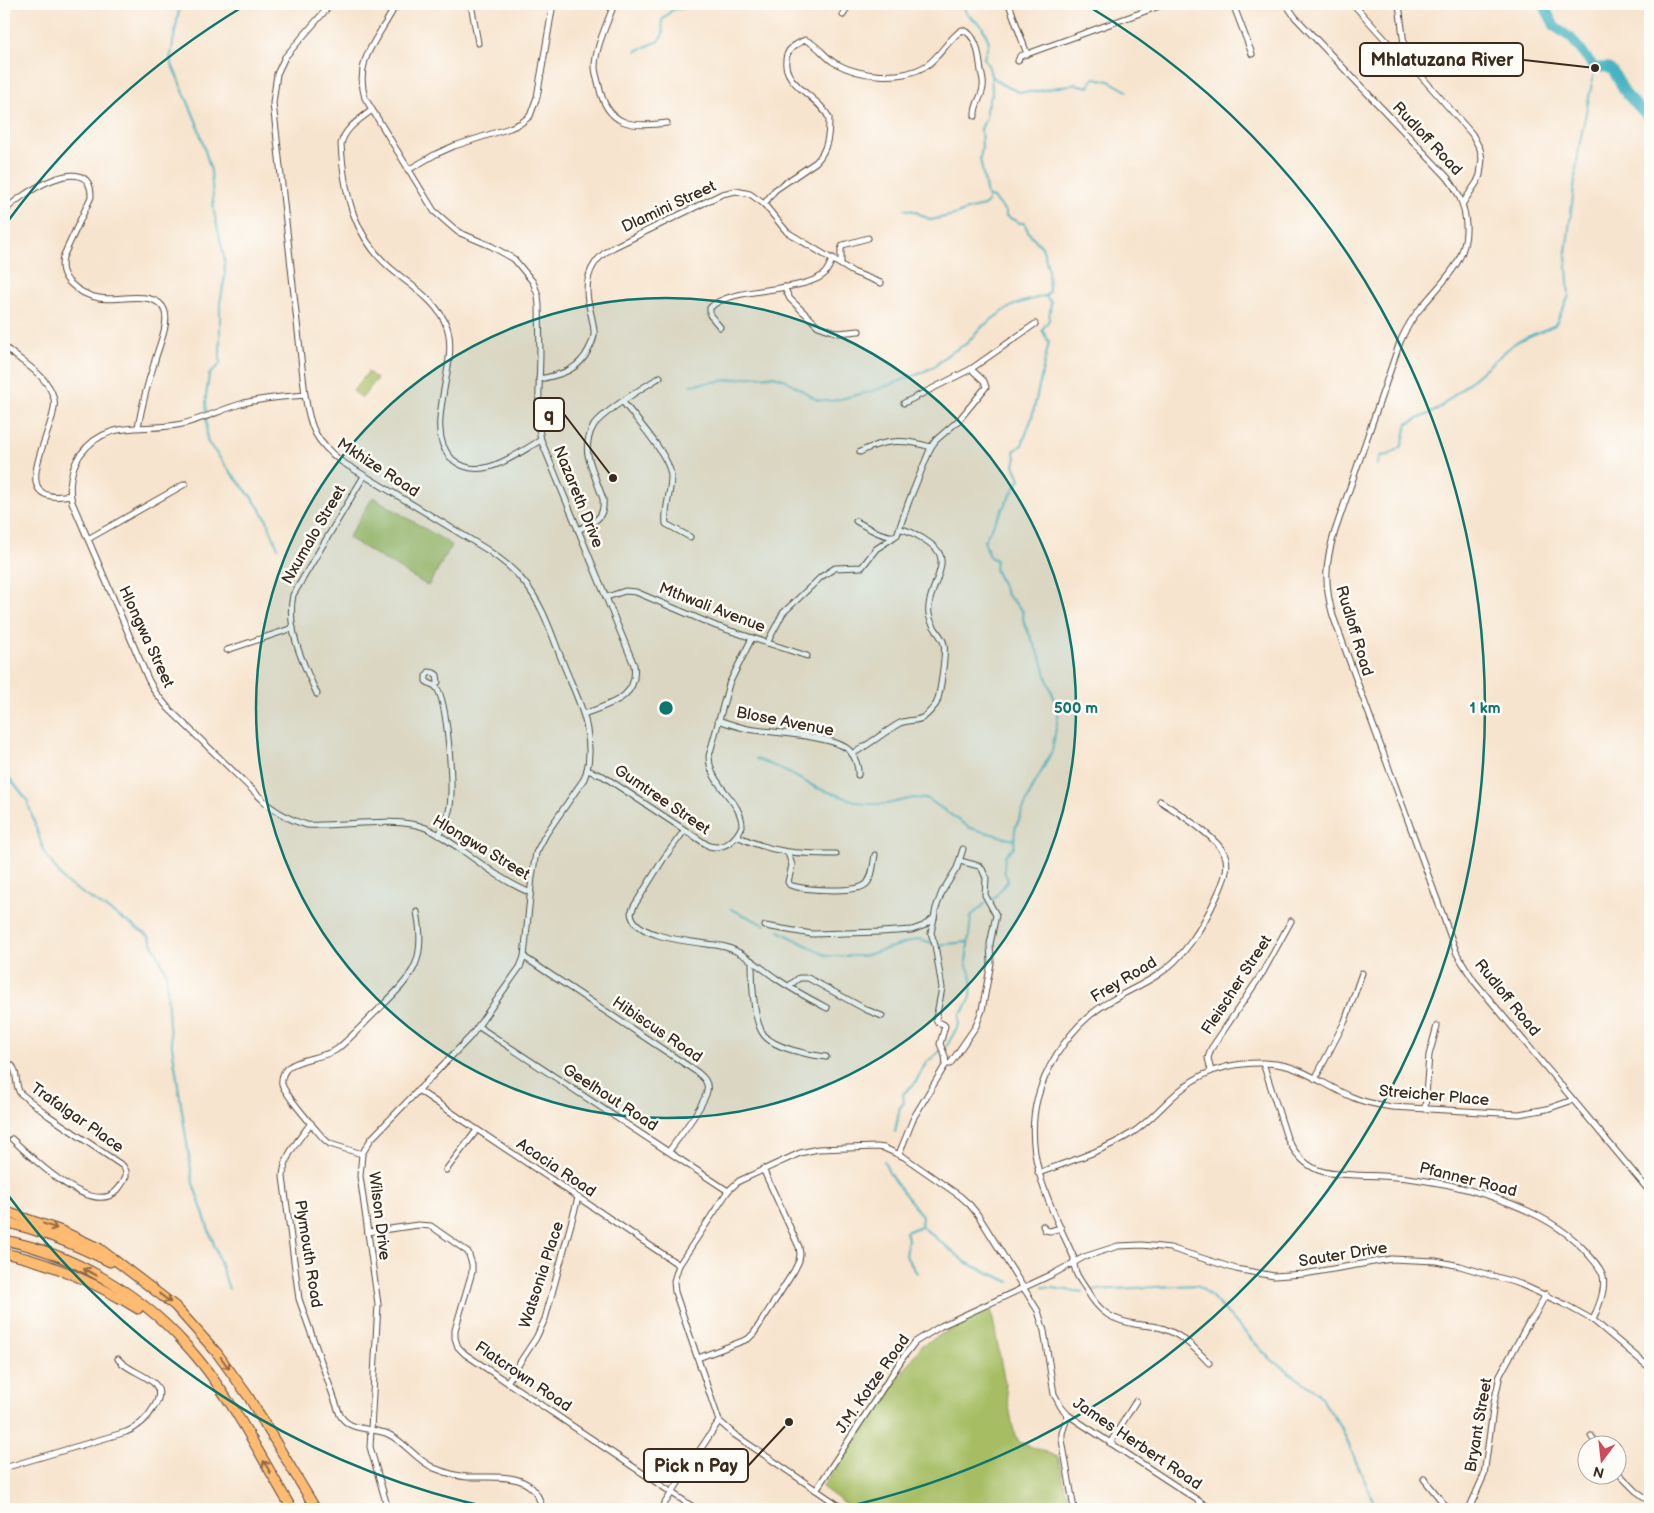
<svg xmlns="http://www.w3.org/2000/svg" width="1654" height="1513" viewBox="0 0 1654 1513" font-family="'Balsamiq Sans',sans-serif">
	<rect width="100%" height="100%" fill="#fdfcf7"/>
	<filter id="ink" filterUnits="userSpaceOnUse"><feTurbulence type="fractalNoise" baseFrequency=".02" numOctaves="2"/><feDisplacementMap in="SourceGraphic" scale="10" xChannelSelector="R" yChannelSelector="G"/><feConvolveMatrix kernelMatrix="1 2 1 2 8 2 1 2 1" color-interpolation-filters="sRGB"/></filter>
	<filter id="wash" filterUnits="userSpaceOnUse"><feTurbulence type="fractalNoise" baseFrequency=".0096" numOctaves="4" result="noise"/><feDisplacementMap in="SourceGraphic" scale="20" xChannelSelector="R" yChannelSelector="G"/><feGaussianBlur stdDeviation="1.12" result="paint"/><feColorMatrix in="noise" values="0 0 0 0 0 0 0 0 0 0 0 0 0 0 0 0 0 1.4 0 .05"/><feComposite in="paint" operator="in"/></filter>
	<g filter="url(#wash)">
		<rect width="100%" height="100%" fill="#f7e4ce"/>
		<!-- green -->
		<g fill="#a6bd63" stroke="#707440">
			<polygon points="368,372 377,379 362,398 353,391"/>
			<polygon points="373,497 452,545 428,586 348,538"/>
			<polygon points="991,1308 1013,1428 1019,1442 1058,1457 1070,1509 852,1509 822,1487 922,1345"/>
		</g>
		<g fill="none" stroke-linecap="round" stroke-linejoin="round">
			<!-- stream -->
			<g stroke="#45b3c1" stroke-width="2">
				<polyline points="182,4 179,10 170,60 197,123 211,171 214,212 224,257 225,276 220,303 220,364 209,375 206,396 207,441 228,469 253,499 266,518 278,548"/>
				<path d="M962,4L967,14L982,26L989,42L984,58C992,69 992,83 992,96L990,97L986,110V118L981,129L982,148L980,158L987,196L993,198L1006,212V216L1020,223H1024L1029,233L1042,247L1045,256L1048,269L1049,292L1045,296L1051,302L1049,320L1042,330L1049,342L1032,417L1022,445L1014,451L1016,457L1014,465L1020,479L984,541L990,557L996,560L995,569L1007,595L1022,610L1024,623L1042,661L1048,682L1059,711L1052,751L1032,789L1015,829L1014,847L1005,855L1004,871L1008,880L992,901"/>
				<polyline points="636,51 659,41 663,34 662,20 672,10 704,4"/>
				<polyline points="991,75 1001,84 1019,92 1034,92 1074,84 1089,87 1091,81 1095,78 1109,81 1127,91"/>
				<polyline points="904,209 914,211 931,220 954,215 970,209 984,206 988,202 988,197"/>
				<polyline points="690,385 750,377 774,376 786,380 817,400 832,401 873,391 919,374 935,366 947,355 966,344 983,326 1002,312 1016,304 1044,296"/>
				<polyline points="1377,465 1380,456 1389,455 1402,446 1407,424 1437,410 1516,342 1555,325 1569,296 1566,253 1579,147 1595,68"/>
				<polyline points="756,759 779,768 817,788 864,804 887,804 913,798 928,799 970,828 1014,840"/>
				<polyline points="4,771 27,800 44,852 65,882 149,936 166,972 169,1026 193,1183 229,1289"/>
				<polyline points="731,909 765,925"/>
				<polyline points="779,931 827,956 863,956 919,939 932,943"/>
				<polyline points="936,945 968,942"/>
				<polyline points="945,1049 959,1024 960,1014 965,1009 971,997 972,978 966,963 971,916 987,902"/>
				<polyline points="895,1132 900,1107 904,1103 903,1094 915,1083 926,1063 940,1051"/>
				<path d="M884,1161C891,1183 910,1197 922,1217L921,1226L906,1232L908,1239L905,1255L917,1273"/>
				<polyline points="921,1226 967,1263 1010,1282"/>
				<polyline points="1043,1287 1083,1292"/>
				<polyline points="1092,1290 1197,1285 1212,1297 1269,1358 1317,1392 1341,1427 1377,1509"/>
			</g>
			<!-- river -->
			<polyline stroke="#45b3c1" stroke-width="10" points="1543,4 1555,27 1571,38 1595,68 1607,67 1613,71 1626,94 1650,119"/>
		</g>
	</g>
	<g filter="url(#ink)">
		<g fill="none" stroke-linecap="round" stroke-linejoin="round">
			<!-- street casing -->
			<g stroke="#574638" stroke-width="7">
				<g id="street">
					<path d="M331,4L285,57L277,74L273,103L305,395C310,428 315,441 342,462L486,549C500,559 513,568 524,582C544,606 553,639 565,668C573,688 584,709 587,730C590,746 590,764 584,779L546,834L536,853L532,877L524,957L520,967L471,1036L371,1139L362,1154L360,1176L378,1304L370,1447L388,1509"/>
					<path d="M396,4C381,37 353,57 365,98L434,211L458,232L491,246L514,259L533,282L538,295L539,306L540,355L538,424L541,440L634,665C639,699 609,704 584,714"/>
					<polyline points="471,4 478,43"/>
					<path d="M614,4C608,22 595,48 595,67C595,73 598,80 599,86C607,126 632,128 667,123"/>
					<polyline points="1009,4 1027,54"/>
					<polyline points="1233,4 1252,54"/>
					<path d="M1286,4L1295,17L1447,177C1459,192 1465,206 1466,225C1468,260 1445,279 1424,304C1414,315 1406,328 1400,342L1335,531C1325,562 1324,584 1333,616L1457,954L1474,981L1650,1192"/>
					<polyline points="1353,4 1392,47 1405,53"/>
					<polyline points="1399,4 1405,53 1407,60 1472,134 1480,149 1482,159 1480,175 1477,182 1463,203"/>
					<polyline points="843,15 849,4"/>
					<polyline points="1018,61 1020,56 1027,54 1165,4"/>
					<path d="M372,110C359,120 345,128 341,144C344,195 354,239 395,272C414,288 438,302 447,327C460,366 421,429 452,459C480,484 516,454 541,440"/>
					<polyline points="408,170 436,154 454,146 510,128 521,123 530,116 537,97 553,4"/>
					<path d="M764,204L775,190L816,162C828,150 829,134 829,118C820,97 782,85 786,59C787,49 796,44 805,40C818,44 824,57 835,63C860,77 900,81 926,66C938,58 947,42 958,33L962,30C978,34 979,58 981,71C982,76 984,81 983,87C982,98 974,104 975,116"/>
					<path d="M4,212C17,195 92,148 91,197L63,257C61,267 62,274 69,282C77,290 87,296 99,298C117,302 158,288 165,312C169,326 157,350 154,364C147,385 142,406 138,427"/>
					<polyline points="841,264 841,249 843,245 868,238"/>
					<polyline points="784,287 790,299 818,326 838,333 859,331"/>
					<path d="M720,327L710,315V308C727,287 800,293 823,275C828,271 830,264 833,258"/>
					<path d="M4,346C20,362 48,374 54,399C59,421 16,485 47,495C54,498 63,496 70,495"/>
					<path d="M539,379C561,375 579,370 589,349C592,343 595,337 594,331C593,320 590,311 588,301C584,277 593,258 614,247L722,194L736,191L750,194L764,204L787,232L853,272L881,283"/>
					<path d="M305,395C284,397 264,398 244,403C223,409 203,419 182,424C143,433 108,417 80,455C71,468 68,487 72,502L148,679L155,692L169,709L268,805C280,814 292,821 307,825C342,827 395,816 426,828C438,833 448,841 459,848C482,864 504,882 531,893"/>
					<path d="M623,402C636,419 671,457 671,477C671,493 664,509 666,524L690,537"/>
					<polyline points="904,403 971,369 1035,324"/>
					<path d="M860,452C885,439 904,439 931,447"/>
					<path d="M856,521C864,526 888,540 897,535L909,501L931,447L936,440L959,420L986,387L984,381L971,369"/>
					<path d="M578,530C594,522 605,519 603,499C598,484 591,469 588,455C586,445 589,433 594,425C604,411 644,387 660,377"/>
					<polyline points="88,539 185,484"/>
					<polyline points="607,597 625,591 636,592 716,626 807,656"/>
					<polyline points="767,643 783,613 821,577 835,568 862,567 876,549 894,537"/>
					<polyline points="227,650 293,628"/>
					<path d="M435,686L438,682L437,675L434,673L429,672L426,676V681C429,684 433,684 436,687C448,701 453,785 450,806C449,816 443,826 439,835"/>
					<path d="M317,694C303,663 286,630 293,595L364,476"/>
					<path d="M718,720C730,724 743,729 755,730C777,733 834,736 849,750C855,756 859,768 858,775"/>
					<path d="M852,754C869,745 884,732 900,723C908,720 916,721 922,718C928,715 932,709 936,704C940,697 946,653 944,644C942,635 930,626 929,614C926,594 946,571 940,555C937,545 911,530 900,529"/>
					<path d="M587,770L603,776L709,846C724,850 736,840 742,826C742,800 709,786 709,756L729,684L752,638"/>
					<path d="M1160,801C1176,811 1215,836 1224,853C1231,866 1223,883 1217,896C1203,926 1185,958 1156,976C1134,990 1108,999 1088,1017C1064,1038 1045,1069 1037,1100C1023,1157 1051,1207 1074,1258C1073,1272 1079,1278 1086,1289C1100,1314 1113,1321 1141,1325C1150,1326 1159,1326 1167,1330C1184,1337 1197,1350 1209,1363"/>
					<path d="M684,831L664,858L634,906L631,913C634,940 701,942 721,946C742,950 759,967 777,979C793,990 810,999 827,1008"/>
					<path d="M737,836C773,853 797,854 836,854"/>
					<path d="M788,853L792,865L788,882L790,885C803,890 854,893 865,885C873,879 873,864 875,855"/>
					<polyline points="765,926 812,934 881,932 912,930 923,926 934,918"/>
					<path d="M524,957L697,1072C703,1077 709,1082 707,1091C705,1104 678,1139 669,1151"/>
					<path d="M752,962C752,978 753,1022 764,1035C774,1048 809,1055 826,1057"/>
					<polyline points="789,986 799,978 808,978 867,1010 882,1016"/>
					<polyline points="479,1027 728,1191"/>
					<path d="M4,1062C21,1065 13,1082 20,1093L49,1116L123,1166L126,1171V1176C123,1183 117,1193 109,1196C81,1206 31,1157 12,1139"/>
					<path d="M1263,1063L1287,1138C1294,1152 1303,1164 1318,1170C1330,1175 1343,1174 1356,1175C1377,1176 1399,1176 1421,1180C1476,1188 1552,1211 1588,1254C1594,1261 1601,1268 1603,1276C1606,1291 1598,1307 1593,1320"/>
					<polyline points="946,1064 950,1064 976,1026 982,1010 991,963 990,944 996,915 985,895 986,878 982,869 979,866 960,861"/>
					<polyline points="1211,1071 1208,1058 1211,1049 1263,972 1291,921"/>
					<polyline points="1315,1079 1345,1021 1362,973"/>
					<polyline points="418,1090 679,1265"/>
					<polyline points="1425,1109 1429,1055 1437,1026"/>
					<path d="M311,1123C298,1141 284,1155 283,1177L299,1299L340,1415C350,1432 371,1427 388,1434C405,1442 416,1460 434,1468C444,1472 456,1476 467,1477C498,1478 535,1470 542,1509"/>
					<path d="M362,1154L330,1144L324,1139C316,1130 284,1093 282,1084C281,1078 284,1070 289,1067C301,1058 322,1058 336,1050C351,1038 364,1023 378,1010C412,976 427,963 417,912"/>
					<polyline points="899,1154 914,1117 946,1064 945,1056 940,1044 945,1026 943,1024 937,1022 936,1019 942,988 935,945 931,933 936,908 942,892 957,868 963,849"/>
					<polyline points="446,1170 477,1130"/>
					<path d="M1038,1173C1071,1161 1103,1151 1132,1133C1152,1120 1165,1102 1183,1088C1208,1067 1244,1060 1276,1064C1303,1067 1327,1087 1352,1097C1365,1103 1378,1105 1392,1107L1519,1114L1547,1109L1573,1100"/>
					<polyline points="1043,1226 1045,1230 1050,1231 1061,1228"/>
					<polyline points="368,1232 418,1225 431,1226 468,1252 472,1264 472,1272 455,1330 455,1338 458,1347 465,1354 696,1509"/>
					<polyline points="698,1358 748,1339 754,1333 794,1271 799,1261 800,1254 799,1247 763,1169"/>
					<polyline points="507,1382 536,1338 545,1319 578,1198"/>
					<polyline points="1068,1415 1062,1433 1062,1440 1074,1509"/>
					<polyline points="1591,1436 1598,1446"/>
					<polyline points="1110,1443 1136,1401"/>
					<path d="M4,1468L126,1432C139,1427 147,1419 154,1407C173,1378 131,1376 118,1359"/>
					<polyline points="1616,1471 1636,1491 1650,1501"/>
					<polyline points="1424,1479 1448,1509"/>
					<polyline points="816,1490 904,1356 915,1342 941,1326 1053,1274 1084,1257 1118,1246 1142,1245 1170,1248 1236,1269 1274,1276 1304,1274 1391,1259 1436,1261 1460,1266 1520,1284 1564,1304 1593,1320 1650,1368"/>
					<polyline points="661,1509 719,1421"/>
					<polyline points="844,1509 735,1435 719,1421 675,1292 674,1281 679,1265 728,1191 739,1181 800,1153 818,1149 877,1147 884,1148 904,1157 960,1196 970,1205 978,1215 1038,1311 1044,1331 1054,1394 1061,1407 1068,1415 1211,1509"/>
					<polyline points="1469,1509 1484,1475 1494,1403 1500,1375 1529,1322 1535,1315 1546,1294"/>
				</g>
			</g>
			<!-- highway casing -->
			<g stroke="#574638" stroke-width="11">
				<g id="highway">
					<polyline points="4,1211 62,1231 99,1248 175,1306 217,1353 248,1396 316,1509"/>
					<path d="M4,1222C41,1230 76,1245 110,1262"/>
					<path d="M4,1240C71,1253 140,1293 185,1344C203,1363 219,1386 233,1408C254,1441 272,1476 292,1509"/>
					<path d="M4,1253C53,1263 96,1283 138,1309"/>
				</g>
			</g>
			<!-- street -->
			<use href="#street" stroke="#fff" stroke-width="5"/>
			<!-- highway -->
			<use href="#highway" stroke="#ffbb71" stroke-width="9"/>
		</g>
		<!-- one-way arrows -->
		<defs><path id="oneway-shaft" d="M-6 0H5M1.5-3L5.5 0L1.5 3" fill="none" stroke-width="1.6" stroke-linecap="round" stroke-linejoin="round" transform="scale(1.25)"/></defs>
		<g stroke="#936b43">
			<use href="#oneway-shaft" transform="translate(50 1226) rotate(21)"/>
			<use href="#oneway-shaft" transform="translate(90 1272) rotate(-152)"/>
			<use href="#oneway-shaft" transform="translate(165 1298) rotate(38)"/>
			<use href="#oneway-shaft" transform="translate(225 1363) rotate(54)"/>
			<use href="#oneway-shaft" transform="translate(267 1467) rotate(-120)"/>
		</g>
	</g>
	<!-- distance rings -->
	<circle cx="666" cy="708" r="410" fill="#0f766e" fill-opacity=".12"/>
	<g fill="none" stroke="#0f766e" stroke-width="2.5">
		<circle cx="666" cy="708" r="410"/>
		<path d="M496 1509A819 819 0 0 1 8 1195M8 221A819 819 0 0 1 244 6M1088 6A819 819 0 0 1 836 1509"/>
	</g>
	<g text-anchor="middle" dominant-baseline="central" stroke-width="5" stroke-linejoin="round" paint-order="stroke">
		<!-- street labels -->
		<g font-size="16" fill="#3b2a1e" stroke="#fdfcf7">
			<text transform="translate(1427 139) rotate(47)">Rudloff Road</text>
			<text transform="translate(669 207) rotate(-25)">Dlamini Street</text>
			<text transform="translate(378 468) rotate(33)">Mkhize Road</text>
			<text transform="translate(578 497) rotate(68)">Nazareth Drive</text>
			<text transform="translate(314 535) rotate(-60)">Nxumalo Street</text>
			<text transform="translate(712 608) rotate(21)">Mthwali Avenue</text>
			<text transform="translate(1354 631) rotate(73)">Rudloff Road</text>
			<text transform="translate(146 637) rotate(65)">Hlongwa Street</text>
			<text transform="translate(785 722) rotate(11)">Blose Avenue</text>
			<text transform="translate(662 800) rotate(34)">Gumtree Street</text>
			<text transform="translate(481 848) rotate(31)">Hlongwa Street</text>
			<text transform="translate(1124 980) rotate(-31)">Frey Road</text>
			<text transform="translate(1237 985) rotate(-57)">Fleischer Street</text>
			<text transform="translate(1507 998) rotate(51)">Rudloff Road</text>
			<text transform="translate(657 1030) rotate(34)">Hibiscus Road</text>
			<text transform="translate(1434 1096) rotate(5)">Streicher Place</text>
			<text transform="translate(610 1098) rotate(33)">Geelhout Road</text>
			<text transform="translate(77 1118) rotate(35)">Trafalgar Place</text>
			<text transform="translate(556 1168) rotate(34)">Acacia Road</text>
			<text transform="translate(1468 1180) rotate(14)">Pfanner Road</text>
			<text transform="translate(379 1216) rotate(83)">Wilson Drive</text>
			<text transform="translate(308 1254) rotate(81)">Plymouth Road</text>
			<text transform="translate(1343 1255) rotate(-9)">Sauter Drive</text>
			<text transform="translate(542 1275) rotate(-72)">Watsonia Place</text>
			<text transform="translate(523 1377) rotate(34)">Flatcrown Road</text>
			<text transform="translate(873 1384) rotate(-55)">J.M. Kotze Road</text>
			<text transform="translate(1479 1425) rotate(-80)">Bryant Street</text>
			<text transform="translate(1137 1444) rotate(34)">James Herbert Road</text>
		</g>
	</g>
	<circle cx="666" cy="708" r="8" fill="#0f766e" stroke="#fdfcf7" stroke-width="2.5"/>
	<g font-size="15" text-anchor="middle" font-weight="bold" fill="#0f766e" stroke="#fdfcf7" stroke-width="5" stroke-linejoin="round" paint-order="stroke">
		<text x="1076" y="713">500 m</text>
		<text x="1485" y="713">1 km</text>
	</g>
	<!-- callouts -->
	<path fill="none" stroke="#3b2a1e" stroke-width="2" d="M1595 68L1523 60M613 478L564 414M789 1422L748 1466"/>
	<g fill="#3b2a1e" stroke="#fdfcf7" stroke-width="2">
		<circle cx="1595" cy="68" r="5"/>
		<circle cx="613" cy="478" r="5"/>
		<circle cx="789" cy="1422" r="5"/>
	</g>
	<g fill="#fdfcf7" stroke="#3b2a1e" stroke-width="2">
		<rect x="1360" y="43" width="163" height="33" rx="5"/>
		<rect x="534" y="398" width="30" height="33" rx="5"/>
		<rect x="644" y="1449" width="104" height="33" rx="5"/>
	</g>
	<g font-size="18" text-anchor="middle" font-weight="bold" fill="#3b2a1e">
		<text x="1442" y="66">Mhlatuzana River</text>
		<text x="549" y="421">q</text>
		<text x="696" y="1472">Pick n Pay</text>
	</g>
	<!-- margin -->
	<rect width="1654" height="1513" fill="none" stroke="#fdfcf7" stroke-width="20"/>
	<!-- north arrow -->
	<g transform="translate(1602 1460) rotate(195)"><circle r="24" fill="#fdfcf7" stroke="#afa8a0"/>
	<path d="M0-4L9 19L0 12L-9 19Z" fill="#d1495b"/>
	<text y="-8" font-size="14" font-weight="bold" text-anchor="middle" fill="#3b2a1e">N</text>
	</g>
</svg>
